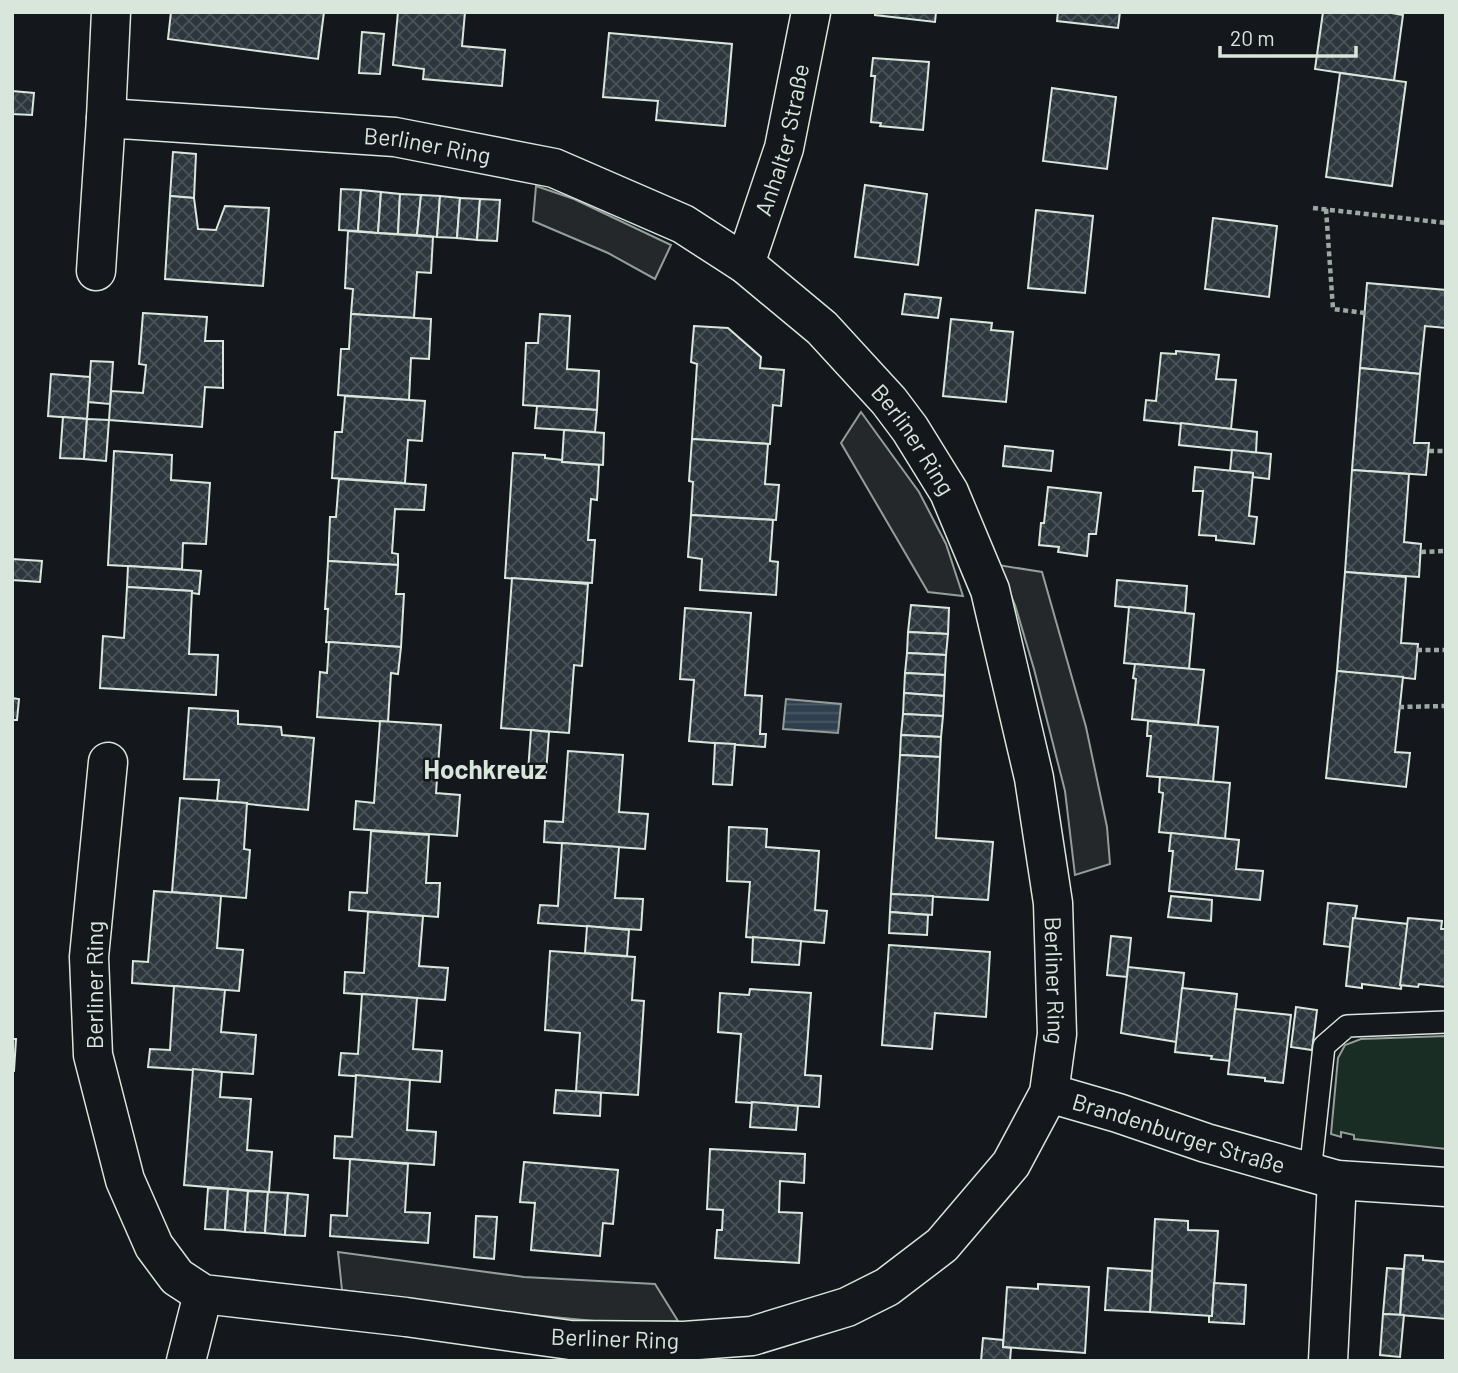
<svg xmlns="http://www.w3.org/2000/svg" width="1458" height="1373" viewBox="0 0 1458 1373" font-family="Barlow,sans-serif">
	<defs>
		<pattern id="water-rules" width="6" height="5" patternUnits="userSpaceOnUse" patternTransform="scale(1.75)"><rect width="6" height="5" fill="#2f3f4d"/><path d="M0 2.5h6" fill="none" stroke="#4c5b66"/></pattern>
		<pattern id="building-cross-hatch" width="8" height="8" patternUnits="userSpaceOnUse" patternTransform="scale(1.75)"><rect width="8" height="8" fill="#2c363c"/><path d="M0 0l8 8M0 8l8-8" fill="none" stroke="#4a5358"/></pattern>
	</defs>
	<rect width="100%" height="100%" fill="#14181c"/>
	<!-- green -->
	<polygon fill="#1a2d24" stroke="#939e99" stroke-width="2" points="1446,1036 1446,1149 1354,1139 1354,1135 1341,1132 1341,1137 1331,1134 1338,1058 1345,1045 1361,1039"/>
	<!-- parking -->
	<g fill="#24282b" stroke="#939e99" stroke-width="2">
		<polygon points="536,186 574,199 671,245 655,279 608,253 533,221"/>
		<polygon points="861,412 919,492 946,544 963,596 928,592 841,443"/>
		<polygon points="998,565 1042,572 1086,727 1107,827 1110,864 1075,875 1065,791 1034,669 1015,605"/>
		<polygon points="338,1252 524,1277 655,1284 678,1321 605,1322 521,1314 342,1290"/>
	</g>
	<!-- water -->
	<polygon fill="url(#water-rules)" stroke="#939e99" stroke-width="2" points="786,699 841,704 838,733 783,729"/>
	<!-- building -->
	<g fill="url(#building-cross-hatch)" stroke="#d8e6dc" stroke-width="2">
		<polygon points="171,12 324,12 318,59 168,39"/>
		<polygon points="398,12 465,12 462,46 505,50 502,86 423,79 424,69 393,65"/>
		<polygon points="875,12 936,12 935,22 875,15"/>
		<polygon points="1058,12 1120,12 1118,28 1057,21"/>
		<polygon points="1323,12 1386,12 1403,15 1394,81 1315,69"/>
		<polygon points="362,32 384,34 380,74 359,73"/>
		<polygon points="609,33 732,44 725,126 656,120 658,101 603,97"/>
		<polygon points="873,58 929,62 923,130 880,126 881,123 871,122 875,76 871,76"/>
		<polygon points="1340,73 1406,82 1392,186 1326,177"/>
		<polygon points="1052,88 1116,97 1107,169 1043,161"/>
		<polygon points="12,91 34,93 32,115 12,114"/>
		<polygon points="173,152 196,154 194,198 170,196"/>
		<polygon points="865,185 927,194 918,265 855,257"/>
		<polygon points="341,189 361,190 358,231 339,230"/>
		<polygon points="361,190 381,192 378,233 358,231"/>
		<polygon points="381,192 400,194 398,234 378,233"/>
		<polygon points="400,194 421,195 417,235 398,234"/>
		<polygon points="421,195 440,196 437,237 417,235"/>
		<polygon points="170,196 194,198 198,229 216,230 225,206 269,208 263,286 165,279"/>
		<polygon points="440,196 460,198 457,238 437,237"/>
		<polygon points="460,198 480,199 477,240 457,238"/>
		<polygon points="480,199 500,200 497,241 477,240"/>
		<polygon points="1036,210 1093,216 1085,293 1028,288"/>
		<polygon points="1213,218 1277,226 1269,297 1205,289"/>
		<polygon points="348,231 433,237 431,273 417,272 414,318 351,314 353,289 345,288"/>
		<polygon points="1367,283 1446,290 1446,328 1425,326 1420,374 1360,368"/>
		<polygon points="905,294 941,298 938,318 902,314"/>
		<polygon points="143,313 207,317 205,341 223,341 223,388 205,387 202,427 109,420 111,391 143,393 146,365 139,364"/>
		<polygon points="351,314 431,319 429,359 411,358 409,400 338,395 341,349 349,349"/>
		<polygon points="540,314 570,316 567,369 599,371 597,410 523,405 526,343 538,343"/>
		<polygon points="951,319 992,323 991,330 1013,332 1006,402 943,396"/>
		<polygon points="694,326 728,328 761,357 760,368 784,370 781,406 773,405 770,444 692,439 697,364 691,362"/>
		<polygon points="1176,351 1219,355 1216,379 1236,380 1231,429 1144,420 1146,400 1156,401 1161,353 1176,354"/>
		<polygon points="91,361 113,362 110,404 88,402"/>
		<polygon points="1360,368 1420,374 1414,443 1429,443 1426,475 1352,470"/>
		<polygon points="51,374 90,377 87,419 48,416"/>
		<polygon points="345,396 425,401 422,441 408,440 405,483 332,478 335,432 342,432"/>
		<polygon points="537,406 597,410 595,432 535,428"/>
		<polygon points="63,417 87,419 84,459 60,458"/>
		<polygon points="87,419 109,420 106,461 84,459"/>
		<polygon points="1181,423 1257,432 1256,453 1179,445"/>
		<polygon points="564,430 604,433 603,465 562,462"/>
		<polygon points="692,439 768,444 765,484 779,485 776,520 691,515 693,482 689,481"/>
		<polygon points="1005,446 1053,451 1051,471 1003,466"/>
		<polygon points="1232,450 1271,454 1269,479 1253,477 1253,473 1230,471"/>
		<polygon points="114,451 172,455 171,480 210,483 206,544 183,543 182,569 108,565"/>
		<polygon points="513,453 545,455 545,458 562,460 562,462 599,465 597,500 591,499 588,540 595,540 592,583 505,578"/>
		<polygon points="1195,467 1253,473 1249,516 1257,517 1254,544 1216,540 1216,536 1199,535 1203,491 1193,491"/>
		<polygon points="1352,470 1409,474 1404,542 1421,544 1419,577 1345,572"/>
		<polygon points="339,479 426,485 424,510 395,509 392,553 398,554 398,565 328,561 330,517 336,517"/>
		<polygon points="1048,487 1101,493 1096,534 1089,534 1087,556 1058,552 1059,547 1039,545 1041,523 1044,523"/>
		<polygon points="691,515 773,520 770,561 778,562 776,595 700,590 702,559 688,557"/>
		<polygon points="12,559 42,561 40,582 12,580"/>
		<polygon points="328,561 398,565 396,594 404,594 401,647 326,642 328,609 325,609"/>
		<polygon points="128,566 201,571 199,594 192,593 192,591 127,587"/>
		<polygon points="1345,572 1406,577 1401,643 1418,644 1415,679 1337,671"/>
		<polygon points="512,578 588,584 582,666 574,665 569,733 501,728"/>
		<polygon points="1117,580 1187,586 1185,613 1115,606"/>
		<polygon points="127,587 192,591 189,654 218,655 216,695 100,688 103,636 124,638"/>
		<polygon points="911,605 949,608 948,634 908,632"/>
		<polygon points="1129,607 1194,614 1189,669 1124,663"/>
		<polygon points="685,608 751,613 745,695 762,696 760,734 766,734 765,747 689,741 694,680 680,679"/>
		<polygon points="908,632 948,634 946,655 907,653"/>
		<polygon points="329,642 401,647 398,674 391,673 388,722 317,717 320,672 327,673"/>
		<polygon points="907,653 946,655 945,675 905,673"/>
		<polygon points="1135,664 1204,670 1198,725 1132,719 1136,679 1133,678"/>
		<polygon points="1337,671 1403,677 1395,752 1410,753 1406,787 1326,778"/>
		<polygon points="905,673 945,675 944,696 904,693"/>
		<polygon points="904,693 944,696 943,716 903,714"/>
		<polygon points="12,698 19,699 17,720 12,720"/>
		<polygon points="189,708 238,711 238,724 281,727 282,735 314,738 308,810 217,801 219,780 184,779"/>
		<polygon points="903,714 943,716 941,737 901,735"/>
		<polygon points="380,721 441,725 436,793 460,795 457,836 354,829 356,801 374,803"/>
		<polygon points="1148,721 1218,727 1213,782 1147,776 1151,736 1147,736"/>
		<polygon points="531,730 549,732 546,773 528,772"/>
		<polygon points="901,735 941,737 940,757 900,755"/>
		<polygon points="715,743 735,744 732,785 713,784"/>
		<polygon points="568,751 623,755 619,812 648,814 645,849 544,842 545,821 563,822"/>
		<polygon points="900,755 940,757 936,838 993,842 988,900 891,894"/>
		<polygon points="1160,777 1230,783 1225,839 1159,832 1163,793 1159,792"/>
		<polygon points="180,798 247,803 244,849 250,850 246,898 172,892"/>
		<polygon points="729,827 767,829 766,847 819,851 815,910 827,911 824,943 746,937 750,882 727,881"/>
		<polygon points="371,831 429,835 426,883 440,883 438,917 349,910 350,892 367,893"/>
		<polygon points="1171,833 1239,840 1236,869 1263,871 1260,900 1169,891 1173,851 1169,851"/>
		<polygon points="562,843 619,847 615,898 643,899 641,930 538,923 540,905 558,906"/>
		<polygon points="154,891 221,896 217,948 243,950 239,991 132,983 133,961 148,962"/>
		<polygon points="891,894 933,896 932,915 890,912"/>
		<polygon points="1171,896 1212,900 1211,921 1168,917"/>
		<polygon points="1328,903 1357,906 1350,947 1324,944"/>
		<polygon points="368,912 423,916 419,966 448,968 445,1000 344,993 345,972 364,973"/>
		<polygon points="890,912 928,915 927,935 889,933"/>
		<polygon points="1353,918 1408,924 1401,989 1362,984 1362,988 1346,986"/>
		<polygon points="1408,918 1442,921 1441,929 1446,929 1446,987 1419,984 1418,987 1400,985"/>
		<polygon points="587,926 629,930 627,956 585,953"/>
		<polygon points="1111,936 1131,938 1127,977 1107,975"/>
		<polygon points="753,937 801,941 799,965 752,962"/>
		<polygon points="889,945 990,952 986,1017 935,1013 932,1049 882,1045"/>
		<polygon points="550,951 635,957 632,1000 644,1001 638,1095 576,1091 580,1033 545,1030"/>
		<polygon points="1128,967 1184,973 1177,1042 1121,1033"/>
		<polygon points="174,986 225,990 221,1032 256,1035 253,1074 148,1067 150,1049 170,1050"/>
		<polygon points="1182,988 1237,994 1230,1061 1211,1059 1212,1056 1175,1052"/>
		<polygon points="750,989 811,993 805,1075 821,1076 819,1107 736,1102 741,1034 718,1032 720,993 749,995"/>
		<polygon points="362,994 417,998 413,1049 442,1051 440,1082 339,1075 341,1053 358,1054"/>
		<polygon points="1296,1007 1317,1010 1312,1050 1291,1047"/>
		<polygon points="1235,1009 1291,1015 1283,1083 1265,1081 1265,1078 1228,1074"/>
		<polygon points="12,1039 16,1039 14,1071 12,1071"/>
		<polygon points="193,1069 222,1072 220,1097 251,1099 247,1150 272,1152 269,1192 184,1185"/>
		<polygon points="356,1075 410,1080 407,1130 436,1132 434,1165 334,1158 335,1136 352,1137"/>
		<polygon points="556,1090 601,1093 600,1116 554,1113"/>
		<polygon points="752,1102 798,1106 796,1130 750,1127"/>
		<polygon points="710,1149 805,1154 804,1183 780,1181 779,1212 802,1213 799,1263 715,1258 717,1230 722,1230 723,1210 707,1209"/>
		<polygon points="350,1159 408,1164 405,1212 430,1213 428,1243 330,1236 331,1215 347,1216"/>
		<polygon points="524,1162 618,1170 613,1224 603,1223 600,1256 531,1250 535,1203 520,1202"/>
		<polygon points="208,1188 228,1189 225,1230 205,1229"/>
		<polygon points="228,1189 248,1191 245,1232 225,1230"/>
		<polygon points="248,1191 268,1192 265,1233 245,1232"/>
		<polygon points="268,1192 288,1193 285,1235 265,1233"/>
		<polygon points="288,1193 308,1195 305,1236 285,1235"/>
		<polygon points="476,1216 497,1217 494,1259 474,1257"/>
		<polygon points="1155,1219 1188,1221 1188,1230 1218,1231 1212,1316 1150,1312"/>
		<polygon points="1405,1255 1423,1256 1423,1260 1446,1262 1446,1319 1400,1315"/>
		<polygon points="1108,1268 1152,1271 1150,1312 1105,1310"/>
		<polygon points="1387,1268 1403,1269 1400,1315 1383,1314"/>
		<polygon points="1214,1283 1246,1285 1244,1324 1209,1322 1209,1316 1212,1316"/>
		<polygon points="1038,1284 1089,1287 1085,1353 1003,1347 1007,1287 1038,1289"/>
		<polygon points="1383,1314 1404,1315 1400,1357 1380,1355"/>
		<polygon points="983,1338 1003,1340 1003,1347 1011,1348 1010,1361 981,1361"/>
	</g>
	<g fill="none" stroke-linecap="round" stroke-linejoin="round">
		<!-- service casing -->
		<g stroke="#d8e6dc" stroke-width="24">
			<polyline id="service" points="1310,1173 1324,1046 1347,1026 1446,1022"/>
		</g>
		<!-- minor casing -->
		<g stroke="#d8e6dc" stroke-width="41">
			<g id="minor">
				<polyline points="106,118 111,12"/>
				<path id="s1" d="M745,264L784,148L811,12"/>
				<path id="s2" d="M96,271L106,118L395,137L554,168L683,224L745,264L822,328L889,401L910,429L949,492L990,590L1034,778L1053,903L1057,1034L1049,1093L1011,1164L942,1245L887,1287L847,1307L752,1336L684,1341L570,1340L406,1317L203,1294L177,1277L154,1246L125,1180L93,1055L89,957L108,762"/>
				<path id="s3" d="M1049,1093L1118,1113L1206,1143L1337,1180L1446,1187"/>
				<polyline points="186,1361 203,1294"/>
				<polyline points="1328,1361 1337,1180"/>
			</g>
		</g>
		<!-- path -->
		<g stroke="#9da8a2" stroke-width="4.5" stroke-dasharray="5 3.5" stroke-linecap="butt">
			<polyline points="1313,208 1446,223"/>
			<polyline points="1326,209 1333,309 1365,313"/>
			<polyline points="1429,451 1446,451"/>
			<polyline points="1421,552 1446,551"/>
			<polyline points="1417,650 1446,650"/>
			<polyline points="1399,707 1446,706"/>
		</g>
		<!-- service -->
		<use href="#service" stroke="#14181c" stroke-width="21"/>
		<!-- minor -->
		<use href="#minor" stroke="#14181c" stroke-width="38"/>
	</g>
	<g text-anchor="middle" dominant-baseline="central" stroke-width="5" stroke-linejoin="round" paint-order="stroke">
		<!-- street labels -->
		<g font-size="23" fill="#d8e6dc" stroke="#14181c">
			<text stroke="none"><textPath href="#s1" startOffset="130">Anhalter Straße</textPath></text>
			<text stroke="none"><textPath href="#s2" startOffset="476">Berliner Ring</textPath></text>
			<text stroke="none"><textPath href="#s2" startOffset="1064">Berliner Ring</textPath></text>
			<text stroke="none"><textPath href="#s2" startOffset="1631">Berliner Ring</textPath></text>
			<text transform="translate(94 985) rotate(-90)">Berliner Ring</text>
			<text stroke="none"><textPath href="#s3" startOffset="136">Brandenburger Straße</textPath></text>
			<text transform="translate(615 1338) rotate(2)">Berliner Ring</text>
		</g>
		<!-- quarter labels -->
		<g font-size="26" font-weight="bold" fill="#d8e6dc" stroke="#14181c">
			<text x="485" y="768">Hochkreuz</text>
		</g>
	</g>
	<!-- border -->
	<rect width="1458" height="1373" fill="none" stroke="#d8e6dc" stroke-width="28"/>
	<!-- scale -->
	<path d="M1220 46v10h136v-10" fill="none" stroke="#d8e6dc" stroke-width="3.5"/>
	<text x="1230" y="46" font-size="21" fill="#d8e6dc" stroke="#14181c" stroke-width="5" paint-order="stroke">20 m</text>
</svg>
